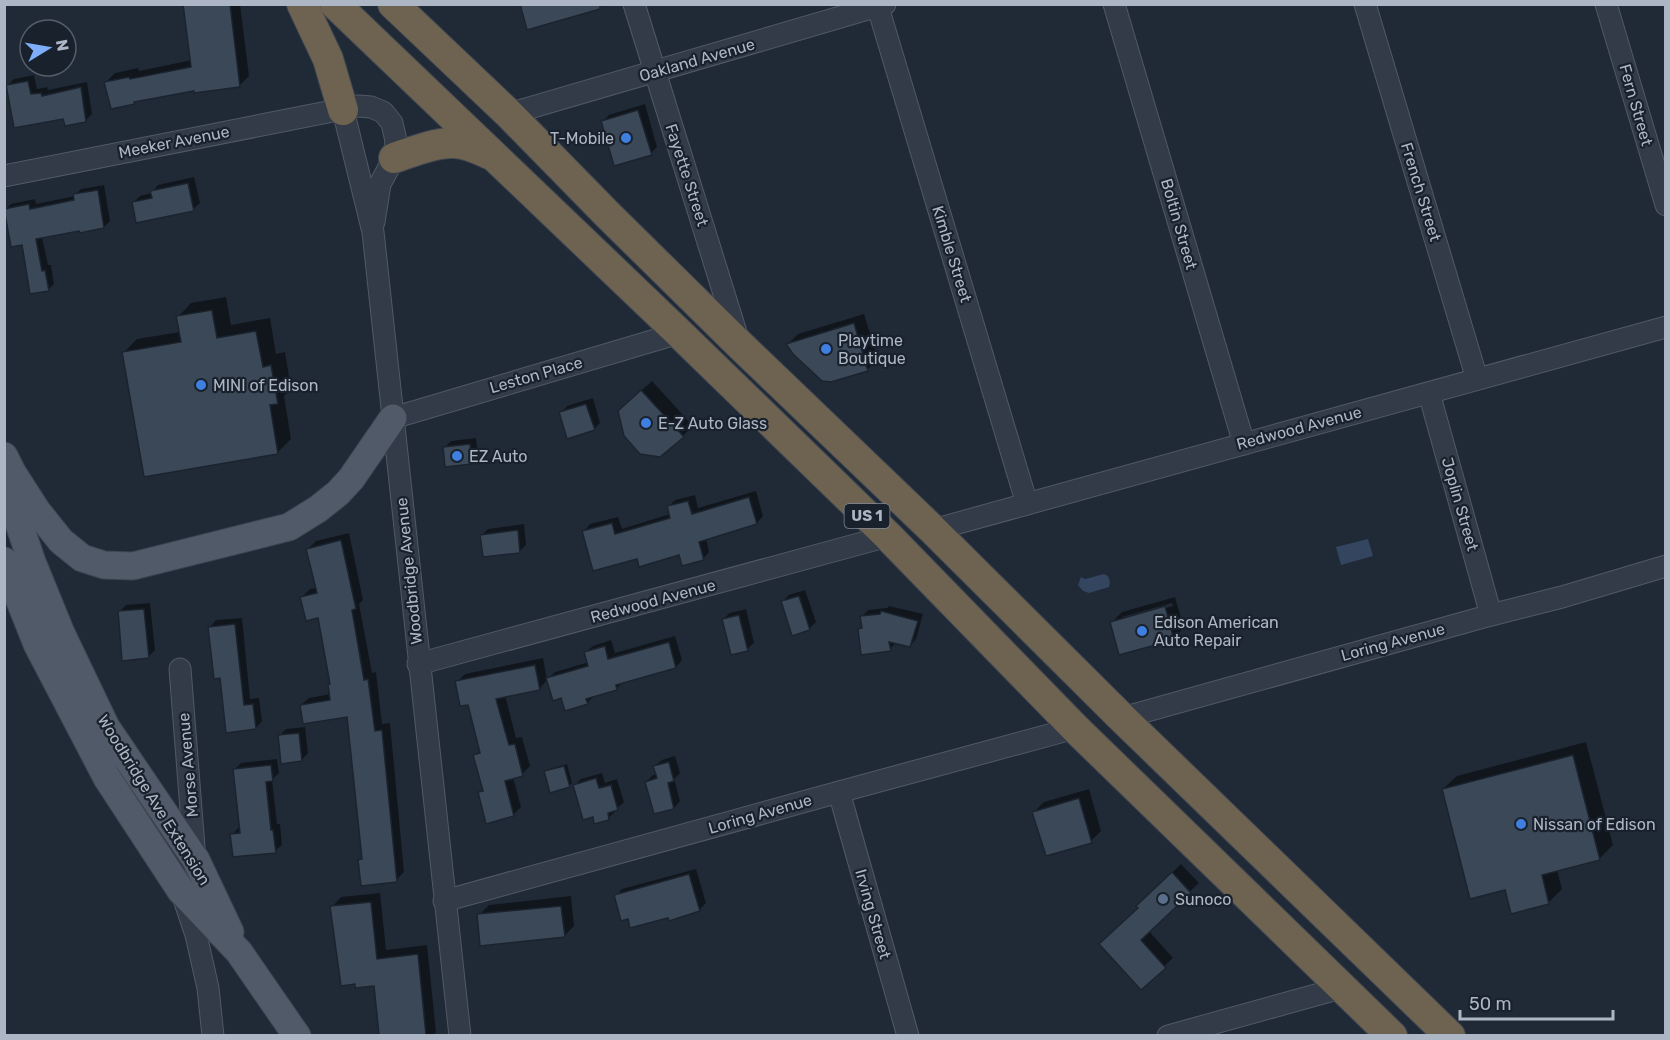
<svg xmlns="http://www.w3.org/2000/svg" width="1670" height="1040" viewBox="0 0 1670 1040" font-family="Rubik,sans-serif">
	<rect width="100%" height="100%" fill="#202a37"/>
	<!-- water -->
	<g fill="#33455f">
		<polygon points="1368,539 1373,556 1341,565 1336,547"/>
		<polygon points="1104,574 1108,576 1110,582 1109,587 1089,593 1083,591 1078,585 1081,577 1085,579"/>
	</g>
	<!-- shadow -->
	<g fill="#0007" fill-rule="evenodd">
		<polygon points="185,4 240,4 249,76 239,86 195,89 137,100 134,103 106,82 115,73 138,68 139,71 192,60"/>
		<polygon points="34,75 37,89 47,87 48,90 87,82 92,114 86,120 64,117 7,86 14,79"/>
		<polygon points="645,104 657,147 651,153 602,122 609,115"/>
		<polygon points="194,177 200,203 193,209 133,203 140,196 152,193 152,192 158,185"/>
		<polygon points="104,185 110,221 104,227 81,229 42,237 48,265 51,265 54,284 48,290 5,210 11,204 35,199 36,204 75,196 75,195 81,189"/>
		<polygon points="226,297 231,325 270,318 276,354 285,352 291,389 284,396 291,439 278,452 145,475 123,353 137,339 180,332 178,317 191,303"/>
		<polygon points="864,314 878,359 868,369 831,381 788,344 798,334"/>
		<polygon points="652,381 693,426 683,436 630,401"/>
		<polygon points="593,398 600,423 594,429 561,413 567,406"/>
		<polygon points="476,438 478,456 471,463 444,448 451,441"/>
		<polygon points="756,491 763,516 757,523 706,538 709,552 703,559 680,553 638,557 584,531 590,524 618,517 622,529 670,514 668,507 675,500 695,495 698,508"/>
		<polygon points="524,524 526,545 520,551 482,535 488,529"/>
		<polygon points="349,533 363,600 359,604 372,673 376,672 382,724 390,723 404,872 396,880 360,860 363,857 348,715 301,705 309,698 331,694 331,683 319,616 302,597 310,589 317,588 308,549 316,541"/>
		<polygon points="805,590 816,622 809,629 782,602 789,595"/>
		<path d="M1175,597L1184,628L1173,639L1112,622L1122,612ZM1172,603L1173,606L1122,620V617Z"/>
		<polygon points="150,603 155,650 148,657 119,612 126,605"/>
		<polygon points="889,606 923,614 916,639 910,646 897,642 890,649 859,630 864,626 862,617 868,610 887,608"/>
		<polygon points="746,609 754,643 747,649 723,619 730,613"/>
		<polygon points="242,618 250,699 259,698 262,721 256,728 221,677 210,627 216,620"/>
		<polygon points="675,636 682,660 676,667 623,682 616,689 594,696 587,703 562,696 548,679 540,688 505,695 516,738 522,737 530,766 522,774 513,777 521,807 513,815 479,793 484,788 475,755 481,750 469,703 457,682 465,674 543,658 547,680 555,672 589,662 586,652 593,646 611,640 615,653"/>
		<polygon points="305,727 308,753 302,760 279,736 286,729"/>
		<polygon points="1586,742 1613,845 1599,859 1557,870 1562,889 1549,902 1512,912 1506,888 1443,789 1457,776"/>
		<polygon points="675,756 680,773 674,779 680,801 674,808 646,782 653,775 657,774 655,766 662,760"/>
		<polygon points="277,759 279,773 272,780 277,824 280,824 282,845 275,851 232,835 238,828 241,828 234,770 241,763"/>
		<polygon points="567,764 572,783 569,786 546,772 549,769"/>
		<polygon points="602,773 605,783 617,779 624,802 615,810 615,812 608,818 594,816 575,785 581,779"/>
		<polygon points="1089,789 1101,831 1091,841 1034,812 1044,802"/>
		<polygon points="1181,864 1199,883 1148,930 1173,958 1141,988 1138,906"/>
		<polygon points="696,869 706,903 699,910 669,916 629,917 616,896 622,889"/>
		<polygon points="380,893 386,950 427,945 436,1032 433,1036 381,1036 375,985 356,983 332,907 341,897"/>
		<polygon points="571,896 574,926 564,936 479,915 489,905"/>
	</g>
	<!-- building -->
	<g fill="#3b4857" stroke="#1b232e" stroke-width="1.5">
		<polygon points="183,4 230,4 240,87 194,93 194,91 134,102 135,104 111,109 104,82 129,77 130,79 191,67"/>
		<polygon points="520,4 600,4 600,9 527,30"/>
		<polygon points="28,81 31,94 41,93 42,96 81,87 86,122 65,126 63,119 14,128 6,85"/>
		<polygon points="638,110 652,155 614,166 601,121"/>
		<polygon points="188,183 194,211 136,223 132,202 152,198 150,191"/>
		<polygon points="98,190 104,228 80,233 79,231 36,239 42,271 45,270 49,291 30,294 22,245 11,247 4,209 29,204 30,209 74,200 73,194"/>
		<polygon points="212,310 217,338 256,331 263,367 271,365 278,404 270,405 278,454 144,477 122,352 181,342 176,316"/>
		<polygon points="854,323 868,371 831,382 822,381 793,354 786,344"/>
		<polygon points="641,390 684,437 660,457 640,454 624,436 618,411"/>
		<polygon points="586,404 595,430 567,439 559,412"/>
		<polygon points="470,444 472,464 445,467 443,447"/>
		<polygon points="749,497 757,524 699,542 704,560 682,566 679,555 639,567 637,559 593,571 582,531 612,523 615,534 670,518 667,506 688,501 692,514"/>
		<polygon points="518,530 520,553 483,557 480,535"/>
		<polygon points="341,540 356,609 352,610 364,680 368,679 375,731 382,730 397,882 361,886 358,860 362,859 347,717 303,724 300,705 330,700 328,684 330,684 318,618 306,621 300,597 317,593 306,549"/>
		<polygon points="799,596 810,630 792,636 781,601"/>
		<polygon points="1165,606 1174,640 1119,655 1110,622"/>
		<polygon points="144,609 149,658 122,661 118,611"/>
		<polygon points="881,611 918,621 910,647 889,642 891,651 861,655 858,629 862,628 860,616 880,614"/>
		<polygon points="739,615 748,651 731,655 722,619"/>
		<polygon points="235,624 244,705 253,704 256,729 226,733 220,678 214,679 208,627"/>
		<polygon points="669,642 676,668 616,685 617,690 586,699 588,704 565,711 561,698 553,701 546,678 588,666 584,652 605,646 608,659"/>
		<polygon points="535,665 540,690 496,699 509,745 515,744 523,776 505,781 514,816 486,824 478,792 483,791 473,755 480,753 468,705 460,706 455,681"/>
		<polygon points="299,733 302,761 281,764 278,735"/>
		<polygon points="1573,755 1600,860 1542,875 1549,904 1511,914 1505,890 1470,899 1442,789"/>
		<polygon points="669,762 674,781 668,783 674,809 654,814 645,782 657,778 653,766"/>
		<polygon points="271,765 273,781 266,782 271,830 273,830 276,853 233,857 230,834 240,833 233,769"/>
		<polygon points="564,766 570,787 550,793 544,771"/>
		<polygon points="596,778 599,788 611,785 618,810 608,813 609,820 594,824 593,817 583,820 573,785"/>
		<polygon points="1079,798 1092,843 1046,856 1032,812"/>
		<polygon points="1172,872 1191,893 1141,940 1166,968 1141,990 1099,944 1138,908 1136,906"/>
		<polygon points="689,874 700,911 669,921 668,918 630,928 628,919 621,921 614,895"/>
		<polygon points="371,902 377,959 418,954 426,1035 379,1035 374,986 355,988 355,984 341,986 330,906"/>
		<polygon points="561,906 565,937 480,946 477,914"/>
	</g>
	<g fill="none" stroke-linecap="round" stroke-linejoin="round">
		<!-- minor casing -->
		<g stroke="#515965" stroke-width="23">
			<g id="minor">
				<polyline points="634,4 739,342"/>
				<polyline points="877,4 1027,504"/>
				<polyline points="1114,4 1244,444"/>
				<polyline points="1365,4 1477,379"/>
				<polyline points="1606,4 1666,205"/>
				<polyline points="343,110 373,232 460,1036"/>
				<polyline points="509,114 885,4"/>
				<polyline points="4,176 358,106 371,107 383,112 392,123 396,141 394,158 380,184 374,222"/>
				<polyline points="1429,393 1491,615"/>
				<polyline points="393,418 679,333"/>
				<polyline points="933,530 1666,327"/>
				<polyline points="418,664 888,536"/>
				<polyline points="180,669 195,860"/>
				<polyline points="1122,718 1491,615 1562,597 1666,566"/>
				<polyline points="839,792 908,1036"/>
				<polyline points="183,896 196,935 208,988 213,1036"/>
				<polyline points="444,901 839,792 1075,728"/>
				<polyline points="1168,1036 1341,988"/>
			</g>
		</g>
		<!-- major casing -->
		<g stroke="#3d4551" stroke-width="29">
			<g id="major">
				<polyline points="4,456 12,472 37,511 61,541 82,558 104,565 133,566 289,527 318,509 338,493 351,479 393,418"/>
				<polyline points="4,480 32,562 61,633 106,727 196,860 230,932"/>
				<polyline points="4,561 37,644 107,778 181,891 239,952 297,1036"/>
			</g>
		</g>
		<!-- highway casing -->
		<g stroke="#3e4652" stroke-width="32">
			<g id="highway">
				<polyline points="302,4 328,59 343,110"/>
				<polyline points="335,4 679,333 888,536 1075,728 1392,1036"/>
				<polyline points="393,4 509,114 608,215 741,346 933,530 1122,718 1450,1036"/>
				<path d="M394,158C412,152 433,143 453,143C466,143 478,149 489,154"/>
			</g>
		</g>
		<!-- minor -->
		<use href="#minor" stroke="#333b48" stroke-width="21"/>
		<!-- major -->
		<use href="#major" stroke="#515a68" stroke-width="27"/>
		<!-- highway -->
		<use href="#highway" stroke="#6e6250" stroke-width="30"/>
	</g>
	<!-- markers -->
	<g fill="#3f7fe0" stroke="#19212c" stroke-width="2">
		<circle cx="626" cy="138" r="6"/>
		<circle cx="826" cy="349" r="6"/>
		<circle cx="201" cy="385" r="6"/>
		<circle cx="646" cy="423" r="6"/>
		<circle cx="457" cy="456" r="6"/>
		<circle cx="1142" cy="631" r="6"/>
		<circle cx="1521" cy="824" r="6"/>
	</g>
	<circle fill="#5c6f8a" stroke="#19212c" stroke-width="2" cx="1163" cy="899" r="6"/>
	<g text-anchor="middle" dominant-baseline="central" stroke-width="4.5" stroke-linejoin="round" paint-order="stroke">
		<!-- shield labels -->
		<rect fill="#19212c" stroke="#818996" stroke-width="1.5" x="844.5" y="504" width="45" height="24" rx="4.5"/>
		<g font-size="15" font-weight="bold" fill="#adb6c4">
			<text x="867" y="516">US 1</text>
		</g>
		<!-- street labels -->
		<g font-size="16" fill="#adb6c4" stroke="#19212c">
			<text transform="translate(697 60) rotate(-16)">Oakland Avenue</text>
			<text transform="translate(1636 105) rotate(74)">Fern Street</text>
			<text transform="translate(174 142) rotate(-11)">Meeker Avenue</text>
			<text transform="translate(687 175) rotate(72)">Fayette Street</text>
			<text transform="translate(1421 192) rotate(73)">French Street</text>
			<text transform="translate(1179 224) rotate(74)">Boltin Street</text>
			<text transform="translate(952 254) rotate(73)">Kimble Street</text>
			<text transform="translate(536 375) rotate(-16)">Leston Place</text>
			<text transform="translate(1299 428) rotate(-15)">Redwood Avenue</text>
			<text transform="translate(1460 504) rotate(74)">Joplin Street</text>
			<text transform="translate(409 571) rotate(-96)">Woodbridge Avenue</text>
			<text transform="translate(653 601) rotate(-15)">Redwood Avenue</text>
			<text transform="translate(1393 642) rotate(-15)">Loring Avenue</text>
			<text transform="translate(188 765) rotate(-95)">Morse Avenue</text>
			<text transform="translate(154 800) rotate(58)">Woodbridge Ave Extension</text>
			<text transform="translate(760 814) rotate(-16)">Loring Avenue</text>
			<text transform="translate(873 914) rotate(74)">Irving Street</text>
		</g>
		<!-- poi labels -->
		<g font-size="16" fill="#adb6c4" stroke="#19212c" text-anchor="start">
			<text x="614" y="138" text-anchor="end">T-Mobile</text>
			<text x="838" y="340">Playtime<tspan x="838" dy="18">Boutique</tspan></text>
			<text x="213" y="385">MINI of Edison</text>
			<text x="658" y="423">E-Z Auto Glass</text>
			<text x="469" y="456">EZ Auto</text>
			<text x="1154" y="622">Edison American<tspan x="1154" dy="18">Auto Repair</tspan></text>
			<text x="1533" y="824">Nissan of Edison</text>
			<text x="1175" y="899">Sunoco</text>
		</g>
	</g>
	<!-- border -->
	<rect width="1670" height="1040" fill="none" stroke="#adb6c4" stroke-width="12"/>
	<!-- north arrow -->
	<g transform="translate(48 48) rotate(79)"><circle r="28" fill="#19212c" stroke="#545d69" stroke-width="1.5"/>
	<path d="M0-4.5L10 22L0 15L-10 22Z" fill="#7eadf9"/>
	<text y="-9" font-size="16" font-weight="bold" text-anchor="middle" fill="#adb6c4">N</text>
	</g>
	<!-- scale -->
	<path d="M1460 1010v9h153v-9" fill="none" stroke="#adb6c4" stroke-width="3"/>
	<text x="1469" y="1010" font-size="18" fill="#adb6c4" stroke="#19212c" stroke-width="4.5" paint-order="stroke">50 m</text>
</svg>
